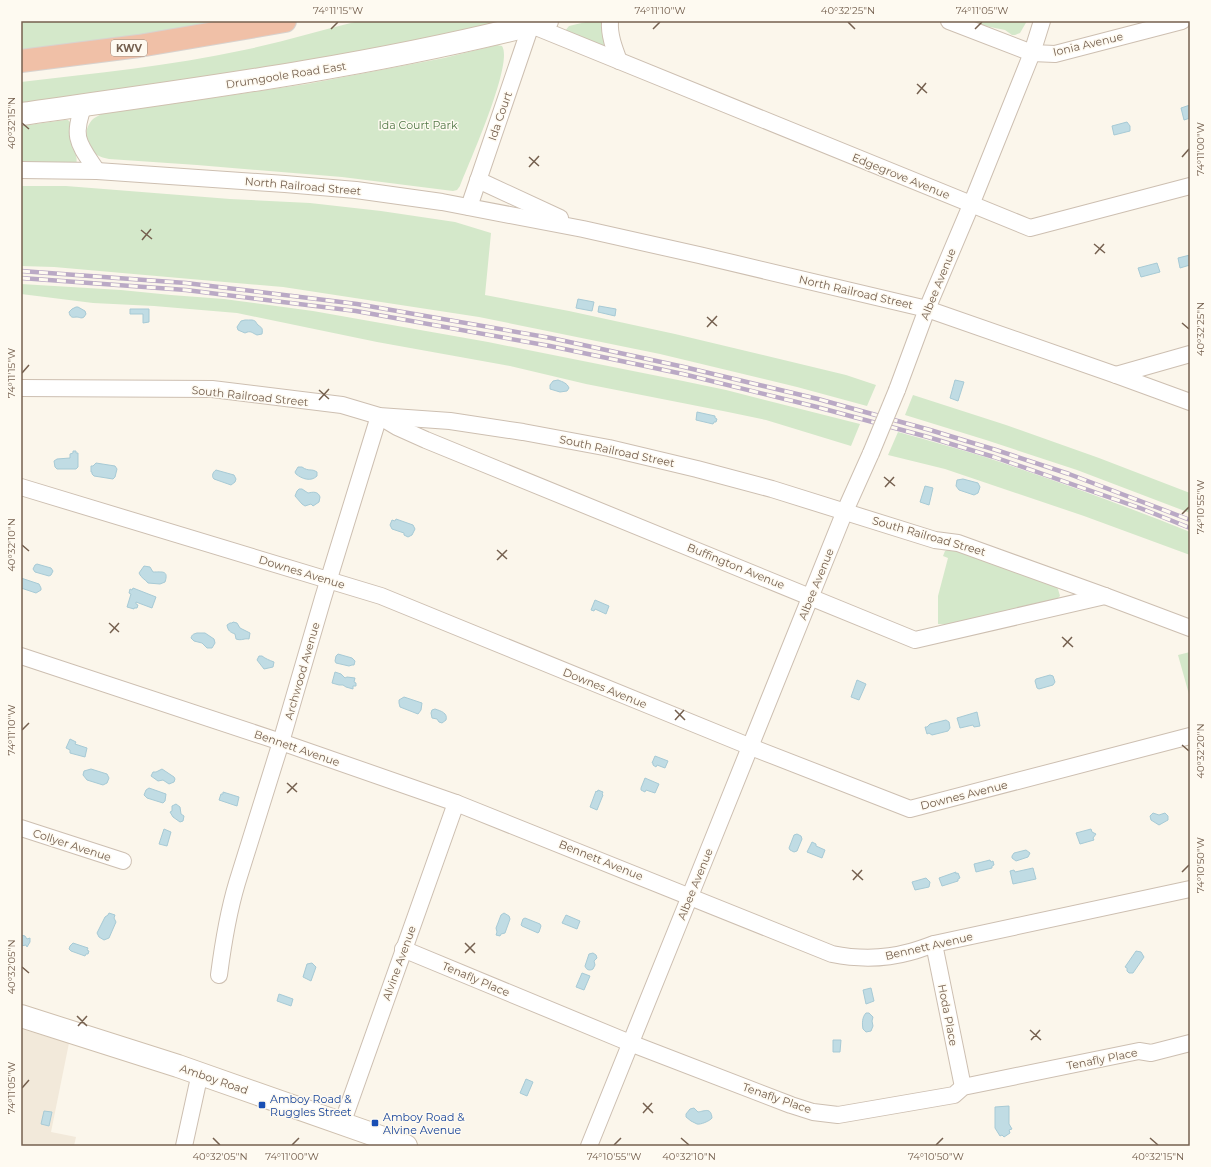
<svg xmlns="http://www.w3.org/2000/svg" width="1211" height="1167" viewBox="0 0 1211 1167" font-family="Montserrat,sans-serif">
	<rect width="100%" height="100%" fill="#fbf6eb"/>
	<!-- residential -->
	<polygon fill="#f2e9da" points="21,1029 69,1043 51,1132 76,1137 74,1146 21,1146"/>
	<!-- green -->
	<g fill="#d4e8ca">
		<polygon points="21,21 238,21 21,52"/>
		<path d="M359,21H507L301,63L21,105V82C95,73 171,66 244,50C283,42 321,30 359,21Z"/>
		<polygon points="590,21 603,21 606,47 565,31 569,26"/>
		<polygon points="970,21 1027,21 1020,33 1015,35 1012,35 1005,30 985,26"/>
		<path d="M497,45L502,46C514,63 468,165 460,186L457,190L453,191L342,177L197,165L109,159C105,158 100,157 97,155C85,147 82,130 93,119C95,117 99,116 101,114L307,84L444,58Z"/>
		<path d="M65,120H68L71,123C71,128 70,134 70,139C72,147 79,157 76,164L21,165V126Z"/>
		<polygon points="21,186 66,186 230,199 310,203 381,211 455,222 491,233 485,295 569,311 675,334 846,375 876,385 867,406 797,387 660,354 479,317 283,287 54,267 21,266"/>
		<polygon points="21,284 121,290 171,295 224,299 313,311 488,342 683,381 726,390 860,424 851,446 766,420 728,412 586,384 510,366 377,342 237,313 154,306 93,303 21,294"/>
		<polygon points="913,395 1006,425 1099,458 1190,493 1190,513 1077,470 986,440 905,415"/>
		<path d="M898,432C927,440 956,448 985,457C1054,480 1123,505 1190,532V555L1084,516L945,469L888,455Z"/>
		<polygon points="951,548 1056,586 1058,589 1060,596 1055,601 950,625 938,624 938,596 948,558 943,556 945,551"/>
		<polygon points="1190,652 1190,698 1178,655"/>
	</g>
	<!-- water -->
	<g fill="#c0dce4" stroke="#a7cad5">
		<polygon points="1190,105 1190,118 1184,120 1181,108"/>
		<polygon points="1127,122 1130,126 1130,131 1114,135 1112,126"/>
		<polygon points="1190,255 1190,265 1180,268 1178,258"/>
		<polygon points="1157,263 1160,272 1141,277 1138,268"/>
		<polygon points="578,299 594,302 592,311 576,308"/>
		<polygon points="599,306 616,309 615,316 598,312"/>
		<path d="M76,307H78L85,311L86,314L84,317C81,319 80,317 76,317C72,318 70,317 69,312L72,309Z"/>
		<polygon points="130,309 149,309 149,322 143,323 143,314 130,314"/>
		<path d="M245,320C247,320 250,320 252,320C257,321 255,322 258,325C262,328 263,328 262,334L257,335C252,333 251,330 245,333L238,330L237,327L241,321Z"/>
		<path d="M558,380C563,382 567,383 569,388L567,391L560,392L550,389V385L553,381Z"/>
		<polygon points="955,380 964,382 958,401 950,398"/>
		<polygon points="697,412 715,416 715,418 717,419 716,422 714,422 713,424 696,420"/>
		<polygon points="73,451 76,451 76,453 78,453 78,467 76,469 57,469 55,467 54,461 57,459 70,458 70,454 73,453"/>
		<polygon points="96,463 115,466 117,469 115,477 113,479 94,476 92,474 92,472 91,472 91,466 93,466"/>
		<path d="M298,467H302C309,472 311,468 317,472V476C311,482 302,479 296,474L295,472Z"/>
		<path d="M216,470L234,475L236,479L235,482L231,485L214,479C211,476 213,472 216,470Z"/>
		<polygon points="963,479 978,483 980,487 978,493 974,495 959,490 956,486 957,480"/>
		<polygon points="925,486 933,488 929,505 920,502"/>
		<path d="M299,489H302L308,493C313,492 318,491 320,497L319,502L313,506L311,504L305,506L302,504L295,496L297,491Z"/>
		<polygon points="396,519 413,525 415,529 412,535 408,537 404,535 404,533 392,529 390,525 392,520 395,521"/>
		<polygon points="37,564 51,568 53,571 51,575 49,576 35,572 33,569 35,565"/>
		<path d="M144,566L150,567L153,572C162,572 169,570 165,582L160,584L148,583C145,579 141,578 139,573Z"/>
		<polygon points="21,578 39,584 41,588 41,590 36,593 21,588"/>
		<polygon points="133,588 156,597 152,608 136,602 136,604 138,605 137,608 134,608 134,609 127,607 131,594 129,593 130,589 132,590"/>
		<polygon points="595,600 609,606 606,614 595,609 594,611 591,610"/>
		<path d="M233,622L237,623L240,628L250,633L249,639C244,638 242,641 236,639L235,634C230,632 228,631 227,625L230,623H232Z"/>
		<path d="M197,633H205L214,639L215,643L212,648H207L202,643L194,641L191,638C192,634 194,634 197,633Z"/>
		<polygon points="338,654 352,658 355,661 354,665 352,665 349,666 336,663 335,661 336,656"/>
		<path d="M259,656H262C266,659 269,660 274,662L273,667L264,669L257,660Z"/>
		<polygon points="335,672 341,674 345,678 347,677 355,678 354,682 356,683 356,686 353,686 353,689 346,687 343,685 339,685 332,683"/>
		<polygon points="1050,675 1053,676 1055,682 1053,685 1039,689 1037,688 1035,681 1036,679"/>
		<polygon points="857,680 866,684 859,700 851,697"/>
		<polygon points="404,697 422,703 421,710 418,714 400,707 399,703 399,700"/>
		<path d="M435,709C441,711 448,713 446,720L442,723L439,722L437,719L432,718L431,713L432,710Z"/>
		<polygon points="977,712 980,726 974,727 973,725 960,728 957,718"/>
		<polygon points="946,720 949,722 950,728 948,731 932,735 929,733 927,734 925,727 927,727 930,724"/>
		<polygon points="70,739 76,742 75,744 87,748 85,757 70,753 70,750 66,748"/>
		<polygon points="655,756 668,761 665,768 657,765 656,767 653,765 653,763 652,763"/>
		<polygon points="91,769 107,774 109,778 107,783 103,785 87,780 83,775 84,771"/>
		<polygon points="162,769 174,777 175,779 174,782 169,784 163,780 158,781 151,776 153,772 156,772"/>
		<polygon points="645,778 659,784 655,793 646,790 645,792 641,790 641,788"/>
		<polygon points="149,788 166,794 165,801 163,803 147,798 144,795 146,790"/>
		<polygon points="598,790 603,792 602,794 603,795 597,810 590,807 596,791 597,792"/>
		<polygon points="223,792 239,797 237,806 219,800 221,794 223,794"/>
		<polygon points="176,804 180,807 181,814 184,816 183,821 180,822 173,817 170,812 172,811 172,806"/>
		<polygon points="1153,813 1159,815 1165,813 1168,816 1168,820 1159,825 1151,820 1150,816"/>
		<polygon points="164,829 171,832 167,846 159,844"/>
		<polygon points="1091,829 1092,832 1096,834 1093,838 1094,840 1080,844 1076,833"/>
		<polygon points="797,834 801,836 802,839 797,851 794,852 790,850 789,848 794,835"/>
		<polygon points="812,842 816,844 816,846 825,850 822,858 807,852"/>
		<polygon points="1026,850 1030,853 1028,857 1016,861 1012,858 1012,856 1014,853"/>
		<polygon points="990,860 991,862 993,861 994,865 992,866 992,868 976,872 974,864"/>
		<polygon points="1033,868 1036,879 1013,884 1010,871 1014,870 1015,872"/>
		<polygon points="956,872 956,874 958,873 960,878 958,879 958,881 942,886 939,878"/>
		<polygon points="926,878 930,882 929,887 915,890 912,882"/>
		<polygon points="109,913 115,915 114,918 116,922 109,938 104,940 99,937 97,933 105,917 108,915"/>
		<polygon points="504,913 509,916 510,919 505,933 501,934 500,936 496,935 497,932 496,928 501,915"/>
		<polygon points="566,915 580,921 577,929 562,923"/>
		<polygon points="525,918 540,924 541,926 539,932 538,933 522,926 521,925 523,919"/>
		<polygon points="21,935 25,936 27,939 30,938 30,942 27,947 26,945 21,946"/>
		<polygon points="73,943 88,948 87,950 89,951 88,954 86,954 85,956 71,951 69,949 70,946"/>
		<polygon points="1136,951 1141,952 1144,957 1133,973 1129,973 1127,971 1127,968 1125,967"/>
		<path d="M593,953L596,955L597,958L594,961L595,965L593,969C590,971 586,970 585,966L589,954Z"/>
		<polygon points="312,963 316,967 311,981 303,977 307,964"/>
		<polygon points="582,973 590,976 584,990 576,987"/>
		<polygon points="871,988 874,1001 866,1004 863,990"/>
		<polygon points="279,994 293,999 291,1006 277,1001"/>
		<path d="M866,1013H869L873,1017L872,1021L873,1026L871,1031L866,1032L863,1029C862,1024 862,1017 866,1013Z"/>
		<polygon points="833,1040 841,1040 840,1052 833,1052"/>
		<polygon points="526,1079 533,1082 527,1096 520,1093"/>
		<polygon points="1009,1106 1009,1124 1012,1129 1009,1130 1010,1133 1004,1137 1002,1135 1000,1136 995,1128 995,1107"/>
		<path d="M694,1108L698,1112C705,1111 711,1107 712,1118C710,1121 700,1125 697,1124C695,1123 693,1122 691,1121L686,1117V1114L690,1109Z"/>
		<polygon points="44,1111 52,1112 49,1126 41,1124"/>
	</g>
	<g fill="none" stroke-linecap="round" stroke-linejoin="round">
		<!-- minor casing -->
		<g stroke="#cdbfb1" stroke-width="18">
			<g id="minor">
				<path d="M610,21C609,35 614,48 619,61"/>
				<polyline points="949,21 1032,53 1055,54 1182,21"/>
				<path d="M84,105C71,138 79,144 97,171"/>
				<polyline points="21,170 97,171 285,184 356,190 442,202 583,229 699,255 927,309 1116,375 1190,402"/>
				<polyline points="478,180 560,218"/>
				<polyline points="469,207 531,25 1030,228 1190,186"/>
				<polyline points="1116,375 1190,354"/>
				<polyline points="21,388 212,389 342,405 379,416 450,421 523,432 609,448 697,469 772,489 935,540 958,543 1105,596 1190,628"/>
				<polyline points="897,390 927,309 971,205 1032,53 1042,21"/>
				<polyline points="382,418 397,427 426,440 915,640 1105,596"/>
				<polyline points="21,487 381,596 751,747 910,809 1190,736"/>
				<path d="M21,656L281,742L456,803L832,954C857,959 885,959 910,952C918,950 926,947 934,944L1190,889"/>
				<polyline points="21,828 123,861"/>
				<polyline points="934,944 963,1087"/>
				<polyline points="403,949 630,1043 791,1105 813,1112 838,1115 954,1095 963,1087 1139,1051 1151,1053 1190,1043"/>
				<path d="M219,975C223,944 228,913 237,883L281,742L323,598L379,416"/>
				<polyline points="342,1124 456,803"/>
				<polyline points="184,1146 200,1073"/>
				<polyline points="589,1146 690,896 845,511 871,453"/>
			</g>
		</g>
		<!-- secondary casing -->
		<g stroke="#cfc0af" stroke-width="24">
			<g id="secondary">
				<path d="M21,114C198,89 374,66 547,21"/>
				<polyline points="21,1016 178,1066 406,1146"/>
			</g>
		</g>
		<!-- motorway casing -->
		<g stroke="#d8d2ce" stroke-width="24">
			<polyline id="motorway" points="21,61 139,46 285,21"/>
		</g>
		<!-- minor -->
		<use href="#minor" stroke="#fff" stroke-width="16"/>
		<!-- secondary -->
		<use href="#secondary" stroke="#fff" stroke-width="22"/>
		<!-- motorway -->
		<use href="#motorway" stroke="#f0c0a7" stroke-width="22"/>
		<!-- rail casing -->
		<g stroke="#baa9c5" stroke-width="4.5">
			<g id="rail">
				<polyline points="21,271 186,283 357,304 551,338 684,367 818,399 930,430 996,450 1069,474 1190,520"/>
				<polyline points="21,278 186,290 356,311 550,346 683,374 817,407 928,437 994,457 1140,508 1190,528"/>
			</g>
		</g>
		<!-- rail -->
		<use href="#rail" stroke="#fefaf1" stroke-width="3" stroke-dasharray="9" stroke-linecap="butt"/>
		<!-- minor-bridge casing -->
		<g stroke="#cdbfb1" stroke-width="18" stroke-linecap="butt">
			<polyline id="minor-bridge" points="871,453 897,390"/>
		</g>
		<!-- minor-bridge -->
		<use href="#minor-bridge" stroke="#fff" stroke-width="16"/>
	</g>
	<!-- ticks -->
	<path fill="none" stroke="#75604f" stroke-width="1.5" d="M848,22L855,29M331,29L338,22M653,29L660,22M975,29L982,22M917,84L927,93M917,94L926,83M22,123L29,129M529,157L539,166M1182,157L1189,149M529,167L539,156M141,230L152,239M142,240L151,229M1094,244L1105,253M1095,254L1104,244M707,317L717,326M1182,323L1189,329M707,327L717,316M22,373L29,365M319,390L329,399M319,400L329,389M884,477L895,486M885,487L894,477M1182,514L1189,507M22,545L29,551M497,550L507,559M497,560L507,550M109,623L119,632M110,633L119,623M1062,637L1073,647M1063,647L1072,637M675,710L685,720M675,720L684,710M22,730L29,723M1182,745L1189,751M287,783L297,792M287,793L297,783M852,870L863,880M1182,872L1189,865M853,880L862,870M465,943L475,953M465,953L475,943M22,967L29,973M77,1016L87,1026M78,1026L87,1016M1030,1030L1041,1040M1031,1040L1040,1030M22,1088L29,1080M643,1103L653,1113M643,1113L652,1103M213,1138L220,1145M681,1138L689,1145M1150,1138L1158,1145M292,1145L299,1138M614,1145L621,1138M936,1145L943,1138"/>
	<!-- markers -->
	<g fill="#1a4fb4" stroke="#fefaf1" stroke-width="1.5">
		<rect x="258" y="1101" width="8" height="8" rx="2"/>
		<rect x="371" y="1119" width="8" height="8" rx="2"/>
	</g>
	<g text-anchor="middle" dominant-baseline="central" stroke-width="3" stroke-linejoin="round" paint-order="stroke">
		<!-- shield labels -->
		<rect fill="#fefaf1" stroke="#9e8e80" stroke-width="1" x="111" y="40" width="36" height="16" rx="3"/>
		<g font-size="10" font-weight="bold" fill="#75604f">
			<text x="129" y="48">KWV</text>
		</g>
		<!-- street labels -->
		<g font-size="11" fill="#75604f" stroke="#fefaf1">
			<text transform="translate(1088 44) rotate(-13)">Ionia Avenue</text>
			<text transform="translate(286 75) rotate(-9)">Drumgoole Road East</text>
			<text transform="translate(500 116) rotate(-71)">Ida Court</text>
			<text transform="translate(901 176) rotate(22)">Edgegrove Avenue</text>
			<text transform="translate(303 186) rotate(5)">North Railroad Street</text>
			<text transform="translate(938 284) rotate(-68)">Albee Avenue</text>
			<text transform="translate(856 292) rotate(13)">North Railroad Street</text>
			<text transform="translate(250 396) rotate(6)">South Railroad Street</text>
			<text transform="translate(617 451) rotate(12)">South Railroad Street</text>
			<text transform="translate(929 536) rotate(16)">South Railroad Street</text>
			<text transform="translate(736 566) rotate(22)">Buffington Avenue</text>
			<text transform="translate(302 572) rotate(17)">Downes Avenue</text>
			<text transform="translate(816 584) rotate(-68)">Albee Avenue</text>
			<text transform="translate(302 671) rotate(-74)">Archwood Avenue</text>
			<text transform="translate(605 688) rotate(22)">Downes Avenue</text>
			<text transform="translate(297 748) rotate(19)">Bennett Avenue</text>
			<text transform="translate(964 795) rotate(-14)">Downes Avenue</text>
			<text transform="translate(72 845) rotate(18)">Collyer Avenue</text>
			<text transform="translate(601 860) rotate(22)">Bennett Avenue</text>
			<text transform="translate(695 884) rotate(-68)">Albee Avenue</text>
			<text transform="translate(929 946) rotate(-13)">Bennett Avenue</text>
			<text transform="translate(399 963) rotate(-70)">Alvine Avenue</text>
			<text transform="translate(476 979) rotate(23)">Tenafly Place</text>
			<text transform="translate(948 1015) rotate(79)">Hoda Place</text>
			<text transform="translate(1102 1059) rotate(-11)">Tenafly Place</text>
			<text transform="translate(214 1079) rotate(19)">Amboy Road</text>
			<text transform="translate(777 1098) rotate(19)">Tenafly Place</text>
		</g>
		<!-- park labels -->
		<g font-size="11" fill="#537948" stroke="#fefaf1">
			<text x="418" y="125">Ida Court Park</text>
		</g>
		<!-- transit labels -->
		<g font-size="11" fill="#164399" stroke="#fefaf1" text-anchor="start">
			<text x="270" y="1099">Amboy Road &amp;<tspan x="270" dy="13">Ruggles Street</tspan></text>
			<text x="383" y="1117">Amboy Road &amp;<tspan x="383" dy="13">Alvine Avenue</tspan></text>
		</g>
	</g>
	<!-- border -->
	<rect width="1211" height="1167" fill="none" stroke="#fefaf1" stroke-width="44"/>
	<rect x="22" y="22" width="1167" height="1123" fill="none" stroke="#75604f" stroke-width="1.5"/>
	<g font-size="10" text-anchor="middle" fill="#75604f">
		<text x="338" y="14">74°11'15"W</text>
		<text x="660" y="14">74°11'10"W</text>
		<text x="848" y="14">40°32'25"N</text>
		<text x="982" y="14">74°11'05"W</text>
		<text transform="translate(11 123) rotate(-90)" y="4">40°32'15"N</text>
		<text transform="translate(1200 149) rotate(-90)" y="4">74°11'00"W</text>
		<text transform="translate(1200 329) rotate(-90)" y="4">40°32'25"N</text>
		<text transform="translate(11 373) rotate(-90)" y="4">74°11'15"W</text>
		<text transform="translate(1200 507) rotate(-90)" y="4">74°10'55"W</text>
		<text transform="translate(11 545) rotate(-90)" y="4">40°32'10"N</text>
		<text transform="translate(11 730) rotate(-90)" y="4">74°11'10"W</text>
		<text transform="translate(1200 751) rotate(-90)" y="4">40°32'20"N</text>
		<text transform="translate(1200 865) rotate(-90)" y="4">74°10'50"W</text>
		<text transform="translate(11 967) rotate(-90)" y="4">40°32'05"N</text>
		<text transform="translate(11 1088) rotate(-90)" y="4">74°11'05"W</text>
		<text x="220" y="1160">40°32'05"N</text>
		<text x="292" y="1160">74°11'00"W</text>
		<text x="614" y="1160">74°10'55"W</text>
		<text x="689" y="1160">40°32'10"N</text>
		<text x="936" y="1160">74°10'50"W</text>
		<text x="1158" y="1160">40°32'15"N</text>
	</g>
</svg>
